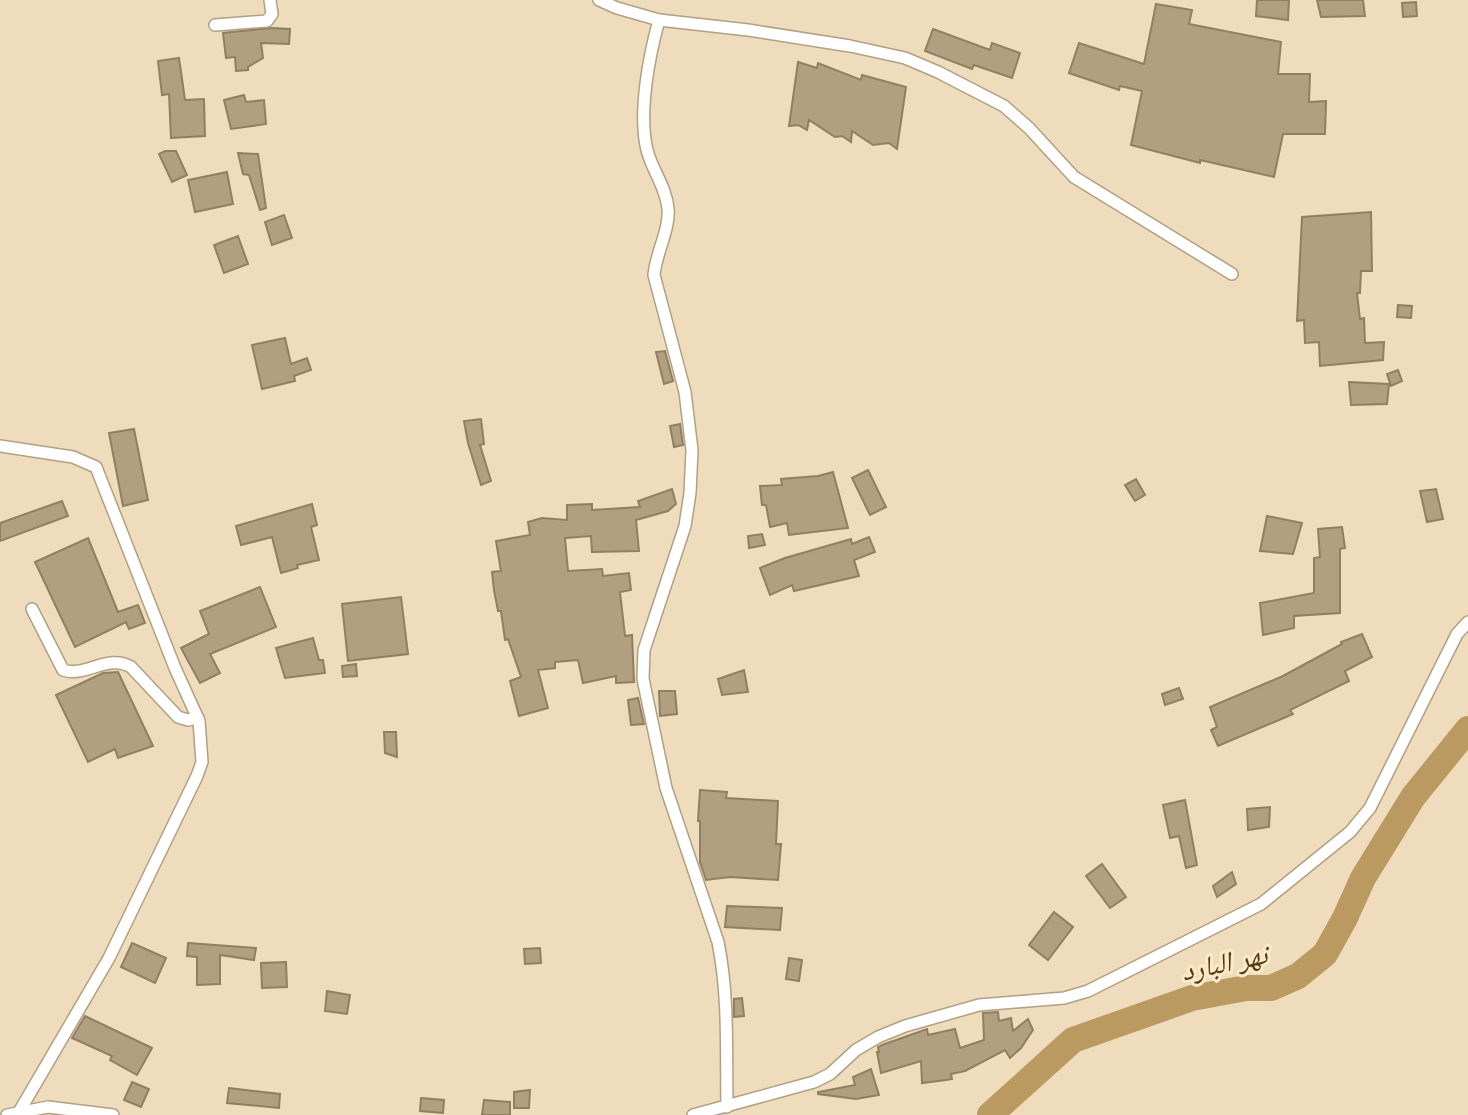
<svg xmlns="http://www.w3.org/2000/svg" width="1468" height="1115" viewBox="0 0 1468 1115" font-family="'Space Grotesk','Noto Naskh Arabic',sans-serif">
	<rect width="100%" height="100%" fill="#eedcbc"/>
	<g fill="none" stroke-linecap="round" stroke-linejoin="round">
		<!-- river -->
		<polyline stroke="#ba9a61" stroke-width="26" points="990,1115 1073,1040 1192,998 1246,988 1271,988 1298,976 1325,954 1345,918 1363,878 1413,797 1468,729"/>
	</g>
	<!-- building -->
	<g fill="#b19f81" stroke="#907f61" stroke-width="2">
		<polygon points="1257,0 1289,0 1288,20 1256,16"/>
		<polygon points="1317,0 1363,0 1365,16 1321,17"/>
		<polygon points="1416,2 1417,16 1403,17 1402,3"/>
		<polygon points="1156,4 1192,10 1189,24 1281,42 1278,74 1310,74 1309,102 1326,101 1325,134 1283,134 1274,177 1200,160 1200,163 1131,145 1142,91 1120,86 1119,90 1069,73 1079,43 1144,64"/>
		<polygon points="271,28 290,29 289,44 261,43 263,58 248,67 248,70 236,71 235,57 226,58 223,33"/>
		<polygon points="933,29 990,50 992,43 1020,53 1012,78 974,65 972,69 925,51"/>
		<polygon points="179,58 185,100 204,99 205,136 171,138 169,94 162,95 158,61"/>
		<polygon points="798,62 817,68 818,63 861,80 862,75 906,87 897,149 889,143 873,145 852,131 851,142 842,136 835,137 809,120 807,130 798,125 789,126"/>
		<polygon points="244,95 246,102 264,100 266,124 231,129 224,100"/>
		<polygon points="165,151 176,151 187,175 172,182 159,154"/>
		<polygon points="238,153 258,154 266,208 260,210 249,175 243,174"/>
		<polygon points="227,172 233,204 195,212 188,180"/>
		<polygon points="1371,212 1372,271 1361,271 1360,293 1357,293 1360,319 1364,318 1365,343 1384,342 1383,360 1320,366 1319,342 1305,343 1304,320 1297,321 1302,217"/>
		<polygon points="284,215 292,238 272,245 265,222"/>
		<polygon points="238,236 248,264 224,273 214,245"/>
		<polygon points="1398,305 1412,306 1411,318 1397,317"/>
		<polygon points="285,338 291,364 307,358 311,370 294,376 295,381 262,389 252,345"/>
		<polygon points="665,351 673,381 664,384 656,352"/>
		<polygon points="1398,370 1402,381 1391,386 1387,374"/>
		<polygon points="1349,382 1389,384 1387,404 1351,405"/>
		<polygon points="481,419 484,444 480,445 491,481 481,485 468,443 464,421"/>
		<polygon points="680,424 683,445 674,447 670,426"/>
		<polygon points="134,429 148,500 123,506 109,433"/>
		<polygon points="868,470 886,507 870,515 852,478"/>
		<polygon points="833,472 848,528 789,535 787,523 770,527 766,505 762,505 760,486 782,485 781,479 818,476"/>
		<polygon points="1136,479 1145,495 1135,501 1125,485"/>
		<polygon points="672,489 676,504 668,511 636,520 639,551 592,552 591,536 565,538 568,571 602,569 603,576 629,573 631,590 620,592 625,636 632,635 634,682 616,683 616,676 583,683 578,660 555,662 555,668 538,670 548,708 519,716 510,681 521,677 508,639 505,640 501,611 498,611 494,590 492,572 501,571 496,541 530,535 528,522 542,518 567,520 567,505 592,504 592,510 640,507 638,501"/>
		<polygon points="1436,489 1443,519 1427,522 1420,491"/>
		<polygon points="62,501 68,516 0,541 0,523"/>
		<polygon points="312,504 317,525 311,527 319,560 297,565 298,568 281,573 272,537 241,545 236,526"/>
		<polygon points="1267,516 1302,523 1293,554 1260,551"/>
		<polygon points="1342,527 1345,548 1340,549 1340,613 1294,616 1294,628 1263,635 1260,603 1314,593 1314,558 1320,557 1318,529"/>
		<polygon points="762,534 765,545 749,548 748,536"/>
		<polygon points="869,537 875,552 854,560 859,576 794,591 792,585 770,595 760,568 785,558 851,539 852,544"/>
		<polygon points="88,538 118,612 138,605 145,623 129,629 126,622 75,647 35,562"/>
		<polygon points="260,587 276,627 210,654 220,673 200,683 181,648 209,634 200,611"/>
		<polygon points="401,597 408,654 348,661 342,604"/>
		<polygon points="1362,634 1372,657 1345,671 1349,681 1290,710 1293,714 1218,746 1211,730 1217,727 1210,707 1283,676 1342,644 1341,642"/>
		<polygon points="313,638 319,660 323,660 325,673 285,678 276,648"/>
		<polygon points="356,664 357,676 343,677 342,666"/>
		<polygon points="744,670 748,692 722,695 718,679"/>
		<polygon points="118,672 153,746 118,758 115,749 88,762 56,695 103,673"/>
		<polygon points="1179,688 1183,699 1165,705 1162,694"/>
		<polygon points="659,691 675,691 677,714 660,716"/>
		<polygon points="638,698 644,724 631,725 628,700"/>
		<polygon points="384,732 396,732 397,757 385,753"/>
		<polygon points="700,790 727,792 726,798 778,801 776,844 781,844 778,880 730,877 706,880 700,862 700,821 698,821"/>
		<polygon points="1185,800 1197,865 1186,868 1179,836 1170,838 1163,805"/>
		<polygon points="1270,807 1269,827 1248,830 1247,809"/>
		<polygon points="1102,864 1126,897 1110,908 1086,876"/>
		<polygon points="1232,872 1236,884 1217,897 1213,886"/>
		<polygon points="727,906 782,908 780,930 725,927"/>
		<polygon points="1054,912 1073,927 1048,960 1029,945"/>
		<polygon points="132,943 166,958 155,983 121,967"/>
		<polygon points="188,943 256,948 254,960 220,955 220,984 197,985 197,957 187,956"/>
		<polygon points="540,948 541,963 525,964 524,949"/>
		<polygon points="789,958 802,960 799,981 786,979"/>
		<polygon points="286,962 287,987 262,988 261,963"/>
		<polygon points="327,991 350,995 347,1014 325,1011"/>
		<polygon points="742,998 744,1016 734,1017 734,999"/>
		<polygon points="998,1012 999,1021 1011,1018 1013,1031 1028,1019 1033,1030 1021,1048 1010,1058 1005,1050 965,1071 951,1074 952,1079 946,1080 922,1083 921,1061 881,1073 877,1052 879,1052 878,1047 882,1045 927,1029 928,1035 955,1029 960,1048 984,1040 983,1013"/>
		<polygon points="85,1016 152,1048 137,1075 110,1060 112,1056 72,1038"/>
		<polygon points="871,1069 879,1095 856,1099 818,1094 818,1092 855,1085 853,1077"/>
		<polygon points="132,1082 149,1089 141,1107 124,1100"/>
		<polygon points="229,1088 280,1094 279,1108 227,1103"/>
		<polygon points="530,1090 529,1108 514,1108 514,1092"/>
		<polygon points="421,1098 444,1100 443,1113 420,1111"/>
		<polygon points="484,1100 510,1102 510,1115 482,1115"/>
	</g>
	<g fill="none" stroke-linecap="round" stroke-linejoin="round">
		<!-- street casing -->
		<g stroke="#b1a081" stroke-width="14">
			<g id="street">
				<path d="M599,0L617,8L659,20C649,56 638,113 647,150C652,170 666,187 668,208C670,230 656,252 654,275L685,392L692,450L690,493L685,526L644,650L643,679L666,788L718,942C729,996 726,1052 727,1107"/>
				<polyline points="659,20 748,30 850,46 905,58 938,72 1004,106 1029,128 1074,177 1232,274"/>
				<polyline points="215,25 267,21 272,14 270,0"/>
				<polyline points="0,446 73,457 96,467 175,668 199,721 202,762 197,776 109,958 19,1112"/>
				<path d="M32,609L63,670C85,678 108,653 131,667L178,717L188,720L198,718"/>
				<polyline points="7,1115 48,1107 113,1115"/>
				<polyline points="693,1115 814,1082 830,1074 856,1050 878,1037 905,1026 979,1005 1064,998 1088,991 1261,904 1350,832 1370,808 1457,634 1468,622"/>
			</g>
		</g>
		<!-- street -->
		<use href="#street" stroke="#fff" stroke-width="11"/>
	</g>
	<g text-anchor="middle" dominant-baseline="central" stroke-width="6" stroke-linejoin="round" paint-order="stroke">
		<!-- water labels -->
		<g font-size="28" font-style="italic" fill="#533d0f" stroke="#fce9c9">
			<text transform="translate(1224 962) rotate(-12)">نهر البارد</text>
		</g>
	</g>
</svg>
